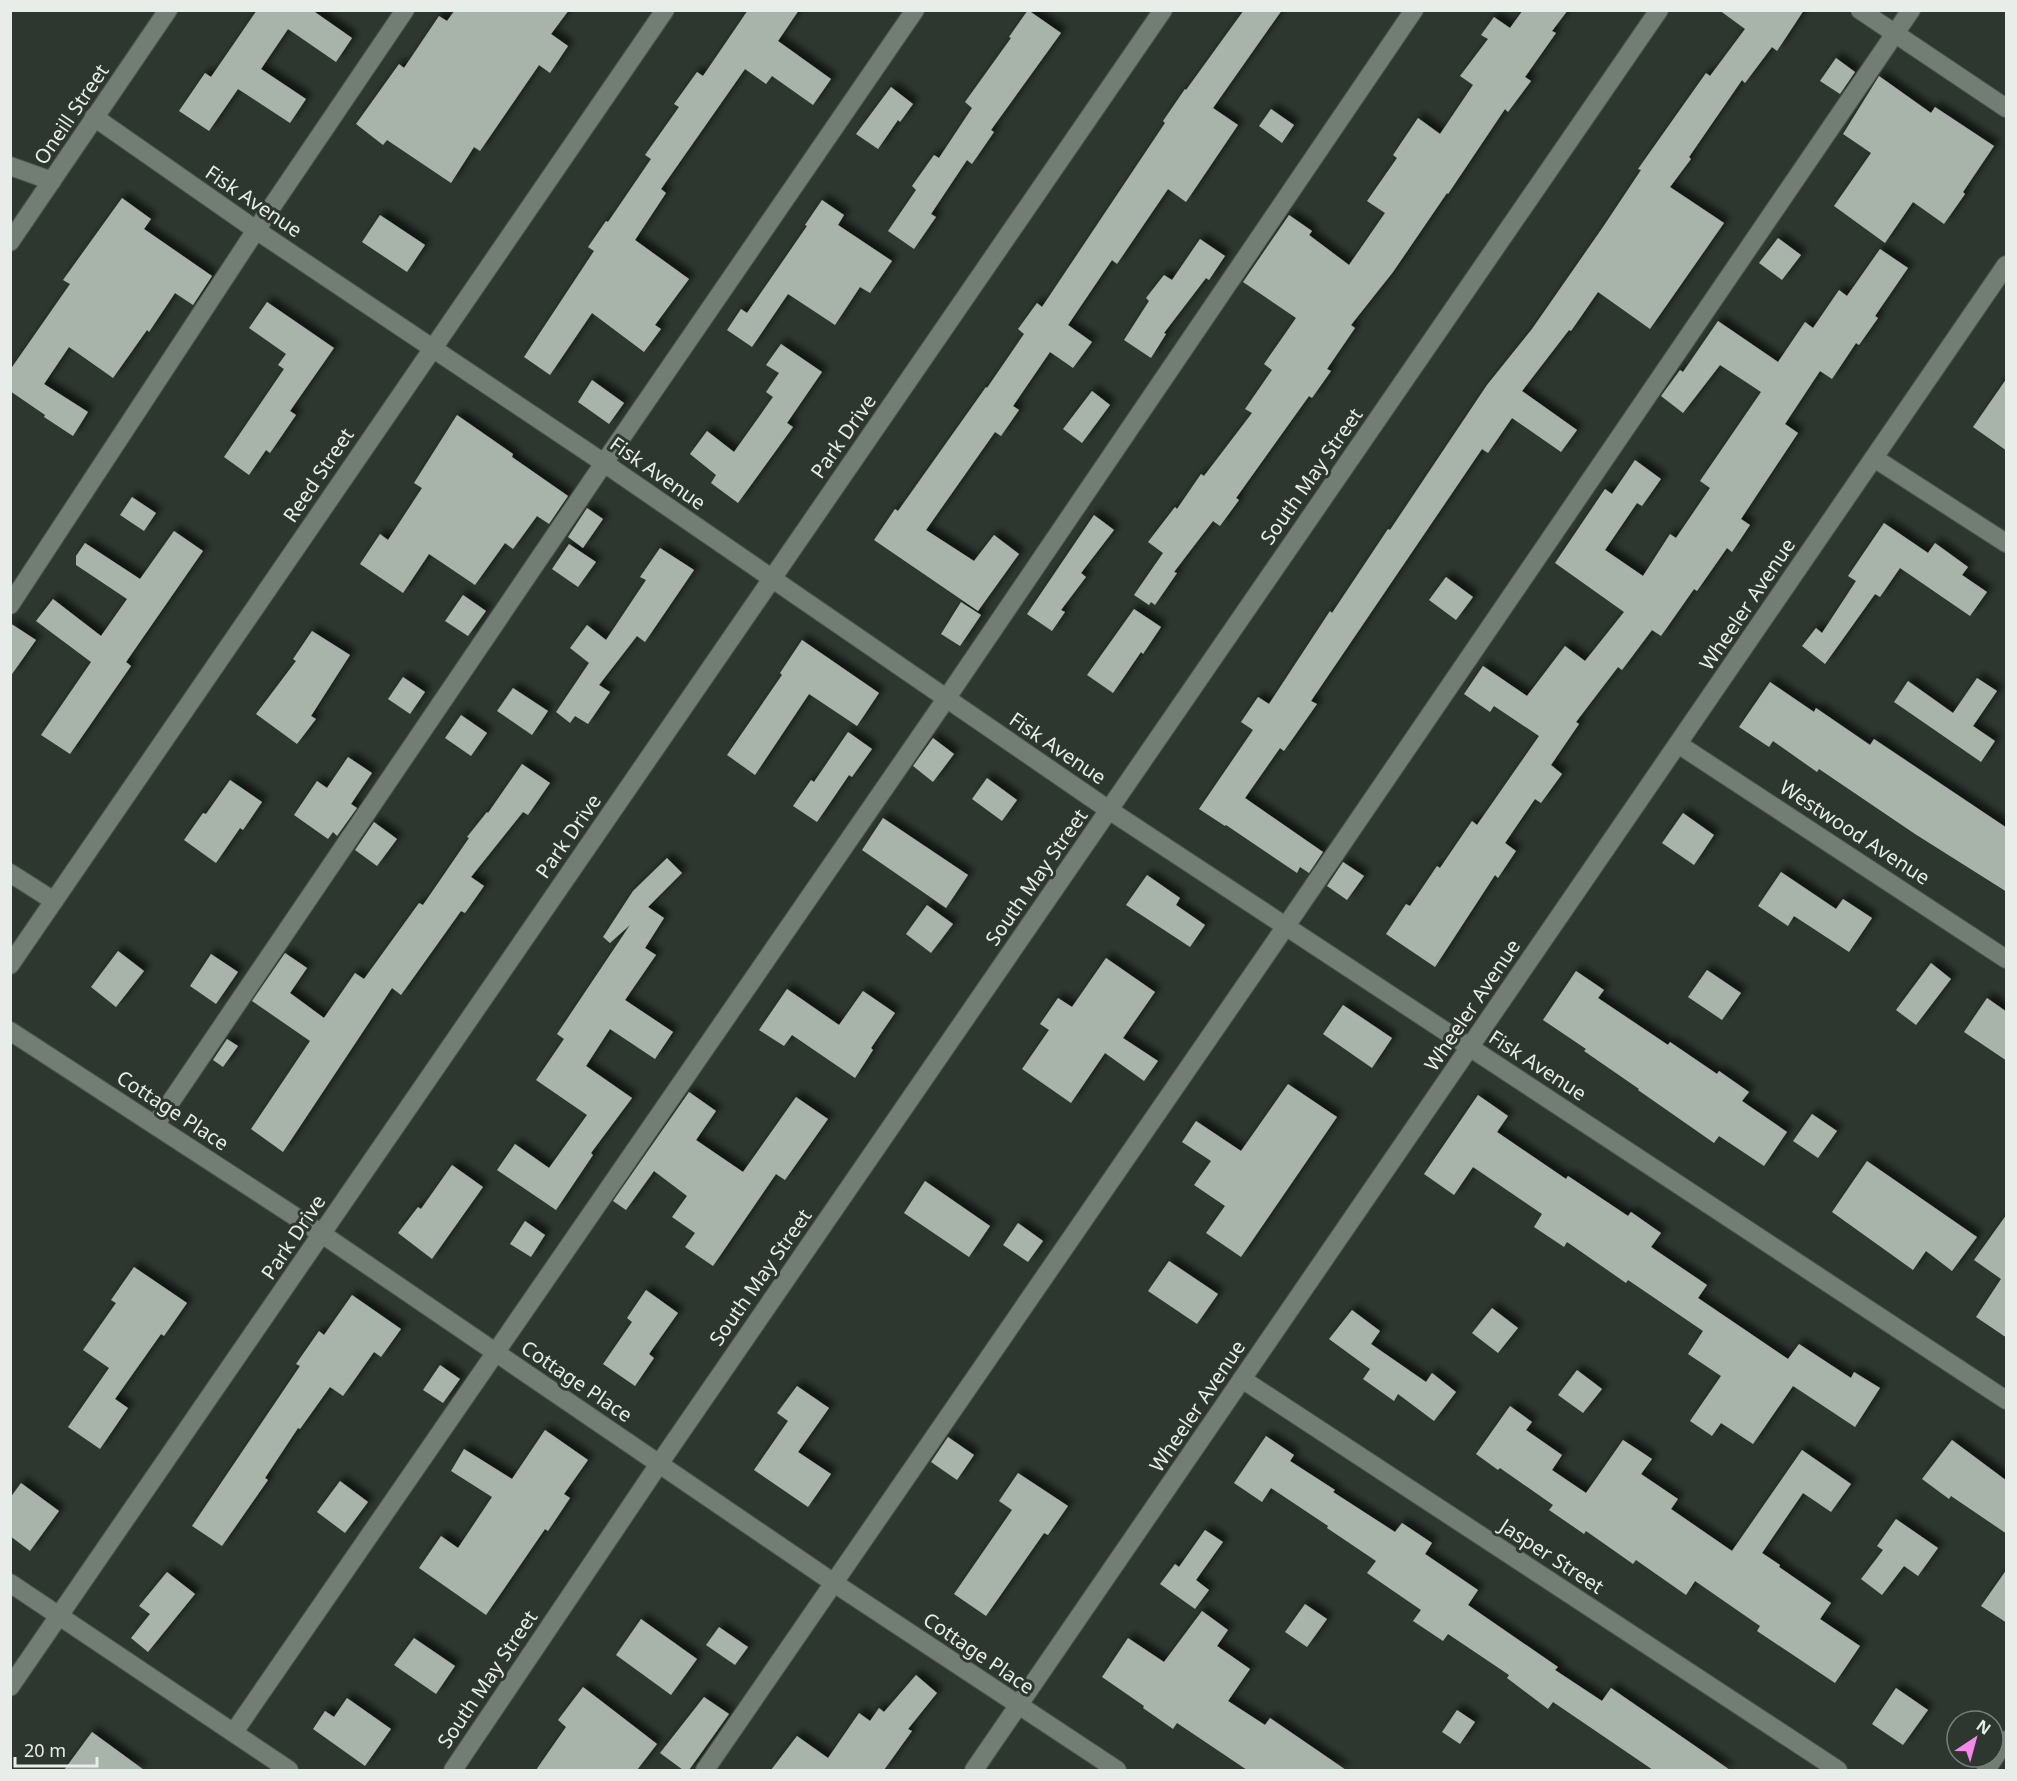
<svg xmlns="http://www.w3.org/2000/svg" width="2017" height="1781" viewBox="0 0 2017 1781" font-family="'Noto Sans',sans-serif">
	<defs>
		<filter id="shadow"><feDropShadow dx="5.5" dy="-5.5" stdDeviation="3" flood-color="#0009"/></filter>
	</defs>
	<rect width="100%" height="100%" fill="#2d362f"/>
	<!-- building -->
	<g fill="#a8b3aa" filter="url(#shadow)">
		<polygon points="257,10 312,10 352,38 336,62 288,29 261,69 306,99 290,123 238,89 209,131 179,111 205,73 211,77"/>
		<polygon points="455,10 569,10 551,34 568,46 550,73 539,65 480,151 474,147 451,183 387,140 383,145 356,124 399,64 404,68 439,16 447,21"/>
		<polygon points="748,10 799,10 778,41 831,79 813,105 772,76 766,84 745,69 661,189 666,193 635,240 689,279 655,325 661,329 644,352 592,313 550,375 524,357 594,251 588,247 606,221 608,222 651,159 645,155 679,107 674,104 697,72 703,76"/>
		<polygon points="1028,10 1061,33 991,130 994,132 972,164 967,160 931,214 936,217 914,249 888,231 916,190 912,186 934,155 939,158 972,108 965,102 1011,38 1009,37"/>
		<polygon points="1244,10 1282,10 1213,108 1238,125 1186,202 1168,189 1117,264 1112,260 1068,325 1092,342 1073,368 1050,352 1013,406 1019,410 1001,436 995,432 926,530 974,561 994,535 1019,554 978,611 874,540 895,509 898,511 986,387 987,388 1024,334 1018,329 1037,303 1042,307 1165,123 1163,121 1185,89 1186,90"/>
		<polygon points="1523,10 1568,10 1552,31 1556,33 1525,77 1531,81 1508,112 1505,109 1448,194 1447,193 1393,272 1351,325 1355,328 1327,369 1331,371 1312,398 1309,396 1236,498 1239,500 1220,526 1213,521 1174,572 1177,573 1155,605 1151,602 1149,605 1134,595 1163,553 1148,542 1175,507 1177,509 1201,474 1204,476 1252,413 1245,409 1272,370 1264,364 1296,318 1243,282 1289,215 1312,231 1309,235 1349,265 1385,213 1367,201 1397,158 1393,155 1418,118 1440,134 1473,85 1460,76 1488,39 1481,35 1494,17 1510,28"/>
		<polygon points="1719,10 1804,10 1777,51 1772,47 1745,83 1742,80 1689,157 1691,159 1670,187 1724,223 1650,329 1598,292 1571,331 1569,330 1522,391 1577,430 1561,452 1512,418 1488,453 1482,449 1311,701 1317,704 1284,751 1280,748 1245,798 1323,852 1309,873 1300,867 1297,873 1226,825 1225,826 1199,809 1253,730 1241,722 1258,697 1269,704 1330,611 1332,613 1388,529 1390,530 1487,385 1532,329 1603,227 1641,170 1638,169 1706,73 1710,76 1745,29"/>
		<polygon points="1836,58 1855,72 1840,94 1820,81"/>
		<polygon points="1879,76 1931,113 1935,107 1994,146 1963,192 1965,194 1944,224 1913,202 1885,243 1834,206 1871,153 1843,134"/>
		<polygon points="891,87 913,104 900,122 898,120 878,149 856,134"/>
		<polygon points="1271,109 1294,125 1282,143 1259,126"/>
		<polygon points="122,198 151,219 144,229 212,276 193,305 175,293 149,332 147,330 113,378 69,347 44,384 88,412 73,436 44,417 45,415 10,391 10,370 70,284 63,280"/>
		<polygon points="822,200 844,215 838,225 892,261 870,293 860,287 835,325 788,294 752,347 727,330 741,309 747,313 807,226 805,225"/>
		<polygon points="380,215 425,245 407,272 362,242"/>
		<polygon points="1778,238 1801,255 1782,280 1759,263"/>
		<polygon points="1200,239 1225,256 1209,280 1206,278 1164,333 1166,334 1151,358 1124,340 1149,301 1146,298 1164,275 1172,280"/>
		<polygon points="1880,249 1908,268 1875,316 1878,318 1859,345 1856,343 1832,379 1820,371 1785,424 1798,433 1741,519 1750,525 1732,552 1727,548 1697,591 1694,589 1661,636 1652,630 1622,670 1618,667 1576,722 1579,724 1551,765 1562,774 1541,803 1535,799 1505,843 1516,851 1498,878 1495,875 1435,967 1386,934 1406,904 1410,906 1437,866 1440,868 1472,821 1477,825 1539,736 1494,706 1490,712 1464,694 1483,666 1527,696 1565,646 1585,661 1624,612 1555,563 1605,489 1612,494 1635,460 1661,479 1642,506 1637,503 1605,550 1643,576 1670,534 1676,538 1710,488 1700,481 1761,392 1720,365 1683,413 1661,396 1680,370 1683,372 1718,321 1778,362 1805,322 1813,328 1839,290 1847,296"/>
		<polygon points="267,302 334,348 290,411 296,415 270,453 266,450 249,475 224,457 284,369 278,365 286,354 249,328"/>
		<polygon points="781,344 822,372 787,423 793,427 738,503 711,483 716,475 690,454 707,431 734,452 773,397 766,392 779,373 766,365"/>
		<polygon points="2007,378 2007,451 1973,427"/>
		<polygon points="592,380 624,403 609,424 578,402"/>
		<polygon points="1092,391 1110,405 1082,443 1063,429"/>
		<polygon points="457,415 513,454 512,457 568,496 549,524 537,516 513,549 505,543 475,585 429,554 403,593 360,564 380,534 388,540 422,488 414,483"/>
		<polygon points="132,497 156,513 144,531 120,515"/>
		<polygon points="587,508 603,519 583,548 568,537"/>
		<polygon points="1094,515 1114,530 1081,573 1086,577 1061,610 1065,612 1052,631 1027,614"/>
		<polygon points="1884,523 1928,553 1935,543 1968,567 1962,575 1987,592 1970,616 1900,568 1880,597 1875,594 1825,664 1802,646 1816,628 1822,633 1856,581 1848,576"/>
		<polygon points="174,531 203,551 126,662 131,666 70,754 41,735 91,662 36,621 53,599 101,636 127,599 76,565 76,556 85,543 140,579"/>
		<polygon points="569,544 596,562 578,587 552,569"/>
		<polygon points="660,548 694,570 645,642 637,636 599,685 610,692 588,724 575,716 570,723 556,712 589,663 570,648 587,625 606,640 646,580 640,577"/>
		<polygon points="1446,577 1473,597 1456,620 1429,600"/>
		<polygon points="463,595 486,611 468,636 445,621"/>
		<polygon points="961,602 981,615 960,646 941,634"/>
		<polygon points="1134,609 1161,627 1143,654 1141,652 1113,693 1087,675"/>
		<polygon points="10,623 36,640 10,677"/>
		<polygon points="312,631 350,655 311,716 316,719 297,744 256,714 296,661 293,659"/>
		<polygon points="802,640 879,693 857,726 809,694 755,775 727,755 782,675 780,673"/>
		<polygon points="403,677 425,692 410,714 388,699"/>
		<polygon points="1977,678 1997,691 1973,726 1995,741 1981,762 1894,702 1908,681 1953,713"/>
		<polygon points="1770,682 1814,712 1816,708 1870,745 1874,739 2007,828 2007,892 1915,834 1819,769 1817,772 1773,741 1769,747 1739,727"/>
		<polygon points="513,688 548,711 532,735 497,711"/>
		<polygon points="461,715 487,733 471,756 445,738"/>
		<polygon points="848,732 872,749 852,777 849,775 817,822 793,806 811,780 814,782"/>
		<polygon points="933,738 954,754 933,782 913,766"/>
		<polygon points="348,757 372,773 351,804 357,808 337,836 333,832 328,839 294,815 317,781 327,788"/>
		<polygon points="522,764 550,783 528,815 523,812 471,877 484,886 465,913 461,911 401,995 392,988 283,1152 251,1129 310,1041 252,1001 285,953 307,968 290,993 324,1018 355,973 364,979 419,903 423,905 469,838 467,837 487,812 488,813"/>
		<polygon points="987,778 1017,800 1002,821 972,799"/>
		<polygon points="230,780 262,802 243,830 240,828 216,863 184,840 203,813 206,814"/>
		<polygon points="1683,813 1714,835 1694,865 1662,843"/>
		<polygon points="883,818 968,875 946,908 862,850"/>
		<polygon points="374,822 397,839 377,866 355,850"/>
		<polygon points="667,858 682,873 648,907 664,918 645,948 656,955 625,1000 673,1032 655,1059 610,1029 586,1066 632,1098 591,1153 593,1155 556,1210 497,1170 515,1144 549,1168 587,1115 536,1080 564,1039 557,1034 630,925 610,943 603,937 633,891"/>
		<polygon points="1343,862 1364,876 1347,900 1327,886"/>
		<polygon points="1781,872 1836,909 1843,899 1872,918 1849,952 1794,916 1788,926 1758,906"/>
		<polygon points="1147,875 1180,898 1176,905 1205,925 1190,947 1126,905"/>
		<polygon points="927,905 953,924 931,953 906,934"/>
		<polygon points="118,951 144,971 116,1007 91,987"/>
		<polygon points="211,954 238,972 216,1004 190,986"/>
		<polygon points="1106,958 1155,992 1123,1038 1158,1061 1144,1081 1105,1053 1071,1103 1022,1069 1049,1030 1040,1024 1058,998 1072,1007"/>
		<polygon points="1931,963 1951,979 1916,1025 1896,1010"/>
		<polygon points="1707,970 1741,993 1722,1020 1688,997"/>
		<polygon points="1576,971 1604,990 1598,998 1668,1045 1670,1042 1717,1074 1719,1071 1749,1092 1742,1101 1787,1132 1764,1166 1719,1136 1714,1143 1638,1090 1639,1089 1584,1051 1586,1049 1543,1020"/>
		<polygon points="787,989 839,1025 863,991 895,1013 871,1048 873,1050 855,1078 792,1035 784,1046 759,1030"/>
		<polygon points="1987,998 2007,1012 2007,1061 1964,1032"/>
		<polygon points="1343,1005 1392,1038 1372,1068 1323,1034"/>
		<polygon points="227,1039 238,1046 223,1067 213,1060"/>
		<polygon points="1288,1084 1337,1117 1241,1257 1206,1233 1225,1206 1194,1185 1211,1161 1182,1142 1196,1121 1241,1151"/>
		<polygon points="689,1092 716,1111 696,1140 743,1172 796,1097 828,1119 785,1180 776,1174 713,1266 685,1247 695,1233 672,1217 687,1196 654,1171 626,1210 613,1201"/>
		<polygon points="1478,1095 1508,1116 1497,1132 1566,1179 1568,1176 1628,1216 1631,1212 1661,1233 1651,1247 1707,1285 1698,1298 1788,1359 1799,1344 1851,1378 1854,1372 1880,1388 1855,1427 1793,1386 1753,1444 1721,1423 1712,1436 1690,1421 1721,1376 1688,1354 1703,1331 1628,1280 1626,1283 1567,1242 1564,1247 1534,1227 1542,1214 1473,1167 1454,1195 1424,1174"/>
		<polygon points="1812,1114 1837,1131 1818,1158 1793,1141"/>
		<polygon points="1867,1161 1977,1237 1952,1271 1926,1251 1913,1270 1832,1212"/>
		<polygon points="452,1165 483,1187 432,1259 398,1233 418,1207 421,1209"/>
		<polygon points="925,1181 990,1226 969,1257 904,1213"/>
		<polygon points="2007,1214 2007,1338 1976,1317 2001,1279 1974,1260"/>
		<polygon points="525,1221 545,1235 531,1257 510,1244"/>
		<polygon points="1018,1223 1043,1241 1028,1262 1003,1245"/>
		<polygon points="1169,1261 1218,1294 1197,1324 1148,1291"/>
		<polygon points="134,1267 187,1303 164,1336 161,1334 115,1399 128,1408 100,1449 68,1427 109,1368 83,1350 116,1303 111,1300"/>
		<polygon points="646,1290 678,1313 649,1354 654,1358 635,1386 603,1364 632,1322 627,1318"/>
		<polygon points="352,1295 401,1329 381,1357 374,1352 343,1396 330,1387 300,1429 298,1428 265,1478 268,1480 222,1546 192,1526 300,1366 296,1364 319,1331 324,1335"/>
		<polygon points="1492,1308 1518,1328 1498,1353 1472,1333"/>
		<polygon points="1352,1310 1380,1331 1371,1344 1426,1382 1432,1373 1456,1392 1434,1421 1398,1394 1394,1401 1363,1379 1370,1369 1329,1339"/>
		<polygon points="440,1365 460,1379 443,1403 423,1390"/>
		<polygon points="1577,1370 1602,1389 1583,1413 1558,1395"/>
		<polygon points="797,1386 829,1408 798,1452 831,1474 808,1507 754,1470 788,1421 777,1413"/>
		<polygon points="1510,1406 1532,1422 1526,1430 1562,1455 1552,1470 1586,1493 1623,1440 1652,1459 1641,1474 1678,1499 1671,1509 1732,1551 1802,1450 1851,1484 1831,1512 1803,1493 1762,1553 1780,1565 1779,1567 1831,1603 1820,1619 1860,1646 1835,1683 1757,1631 1760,1626 1695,1581 1686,1595 1636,1560 1633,1564 1586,1531 1584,1534 1549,1510 1553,1505 1500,1468 1498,1470 1476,1454"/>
		<polygon points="545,1430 588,1460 564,1494 570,1498 548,1531 545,1529 486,1615 419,1568 441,1536 458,1548 492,1497 451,1471 464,1449 512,1479"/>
		<polygon points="1266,1436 1294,1455 1290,1461 1335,1490 1333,1492 1395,1532 1402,1523 1432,1543 1425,1554 1478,1590 1468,1605 1558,1667 1555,1670 1602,1701 1611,1688 1730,1770 1653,1770 1553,1702 1548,1709 1507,1678 1509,1675 1448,1634 1443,1641 1413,1621 1421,1610 1367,1573 1376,1561 1327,1528 1328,1526 1271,1488 1262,1502 1234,1483"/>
		<polygon points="948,1437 974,1455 957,1480 931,1462"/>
		<polygon points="1952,1440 2007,1481 2007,1534 1951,1496 1949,1499 1922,1479"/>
		<polygon points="1018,1473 1068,1506 1048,1535 1044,1533 986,1616 954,1594 1012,1510 999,1501"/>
		<polygon points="340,1481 368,1502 345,1533 317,1512"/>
		<polygon points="21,1483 59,1511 30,1551 10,1536 10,1498"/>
		<polygon points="1896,1519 1938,1548 1918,1576 1904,1566 1882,1595 1861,1579 1883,1550 1877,1546"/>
		<polygon points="1205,1530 1223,1542 1196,1580 1209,1590 1195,1609 1160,1584 1175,1564 1179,1567"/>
		<polygon points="2007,1569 2007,1623 1981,1606"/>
		<polygon points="167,1572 195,1594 148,1652 131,1638 150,1614 139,1606"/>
		<polygon points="1305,1604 1327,1619 1307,1647 1285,1632"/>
		<polygon points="1202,1611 1228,1630 1217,1646 1250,1669 1228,1701 1265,1725 1270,1718 1346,1770 1247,1770 1177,1723 1173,1729 1143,1708 1144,1706 1102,1677 1128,1638 1164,1662"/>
		<polygon points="641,1619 697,1659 671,1695 616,1655"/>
		<polygon points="719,1627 748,1647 735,1665 706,1645"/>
		<polygon points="414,1638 455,1666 436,1694 394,1665"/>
		<polygon points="916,1675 937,1693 908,1729 912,1731 884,1770 771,1770 797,1736 828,1758 859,1713 870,1721 879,1708 884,1712"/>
		<polygon points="583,1687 657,1744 637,1770 536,1770 566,1727 558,1720"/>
		<polygon points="1896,1688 1928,1710 1903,1745 1872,1724"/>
		<polygon points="704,1697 729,1714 689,1770 683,1770 660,1753"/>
		<polygon points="347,1698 391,1729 365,1766 313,1729 325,1711 334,1717"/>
		<polygon points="1457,1710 1475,1722 1460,1744 1442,1732"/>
		<polygon points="92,1732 144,1770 64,1770"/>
	</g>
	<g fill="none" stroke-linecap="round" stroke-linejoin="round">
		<!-- minor casing -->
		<g stroke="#4c544e" stroke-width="20">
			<g id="minor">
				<polyline points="1860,10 2006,108"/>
				<polyline points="94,117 256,230 604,463 1109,810 2006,1400"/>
				<polyline points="10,166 52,181"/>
				<polyline points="10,242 168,10"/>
				<polyline points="1874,458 2006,543"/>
				<polyline points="10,605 256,230 405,10"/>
				<polyline points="1678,744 2006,959"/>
				<polyline points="10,873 54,901"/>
				<polyline points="10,965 665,10"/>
				<polyline points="10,1031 322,1234 834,1583 1117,1770"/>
				<polyline points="155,1125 604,463 915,10"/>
				<polyline points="1242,1379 1838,1770"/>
				<polyline points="10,1583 289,1770"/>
				<polyline points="10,1687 1163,10"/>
				<polyline points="234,1732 946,699 1414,10"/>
				<polyline points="453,1770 659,1464 1659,10"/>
				<polyline points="705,1770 1286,926 1911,10"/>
				<polyline points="974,1770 2006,265"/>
				<polyline points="1986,1770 2006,1740"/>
			</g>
		</g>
		<!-- minor -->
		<use href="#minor" stroke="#727d74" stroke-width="18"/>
	</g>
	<g text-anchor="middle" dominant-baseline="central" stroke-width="6" stroke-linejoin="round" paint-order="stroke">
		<!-- street labels -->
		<g font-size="20" fill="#e8ede9" stroke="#2d362f">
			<text transform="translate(71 114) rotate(-56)">Oneill Street</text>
			<text transform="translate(254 201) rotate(34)">Fisk Avenue</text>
			<text transform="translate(843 436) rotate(-55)">Park Drive</text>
			<text transform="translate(658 473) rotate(35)">Fisk Avenue</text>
			<text transform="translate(318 475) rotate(-56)">Reed Street</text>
			<text transform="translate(1311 476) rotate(-55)">South May Street</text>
			<text transform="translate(1747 604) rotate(-56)">Wheeler Avenue</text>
			<text transform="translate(1058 748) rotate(34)">Fisk Avenue</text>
			<text transform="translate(1855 832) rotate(33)">Westwood Avenue</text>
			<text transform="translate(568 836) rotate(-55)">Park Drive</text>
			<text transform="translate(1036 877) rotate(-55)">South May Street</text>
			<text transform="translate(1472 1005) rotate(-56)">Wheeler Avenue</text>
			<text transform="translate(1538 1065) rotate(33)">Fisk Avenue</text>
			<text transform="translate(173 1110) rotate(33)">Cottage Place</text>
			<text transform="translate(293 1237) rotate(-56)">Park Drive</text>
			<text transform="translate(760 1277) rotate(-55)">South May Street</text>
			<text transform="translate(577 1381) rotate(34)">Cottage Place</text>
			<text transform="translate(1197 1406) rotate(-56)">Wheeler Avenue</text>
			<text transform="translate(1552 1556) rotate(33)">Jasper Street</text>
			<text transform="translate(979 1653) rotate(34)">Cottage Place</text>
			<text transform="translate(487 1679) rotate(-56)">South May Street</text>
		</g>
	</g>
	<!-- border -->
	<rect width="2017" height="1781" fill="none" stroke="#e8ede9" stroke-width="24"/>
	<!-- north arrow -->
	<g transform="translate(1975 1739) rotate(36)"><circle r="28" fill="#2d362f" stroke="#787f79" stroke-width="1.5"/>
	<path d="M0-4.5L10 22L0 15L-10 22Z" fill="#f688ec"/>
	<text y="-9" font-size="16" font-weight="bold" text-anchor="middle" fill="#e8ede9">N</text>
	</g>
	<!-- scale -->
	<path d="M15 1757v9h82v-9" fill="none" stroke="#e8ede9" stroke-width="3"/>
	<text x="24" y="1757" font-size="18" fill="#e8ede9" stroke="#2d362f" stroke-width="4.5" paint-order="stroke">20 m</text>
</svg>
